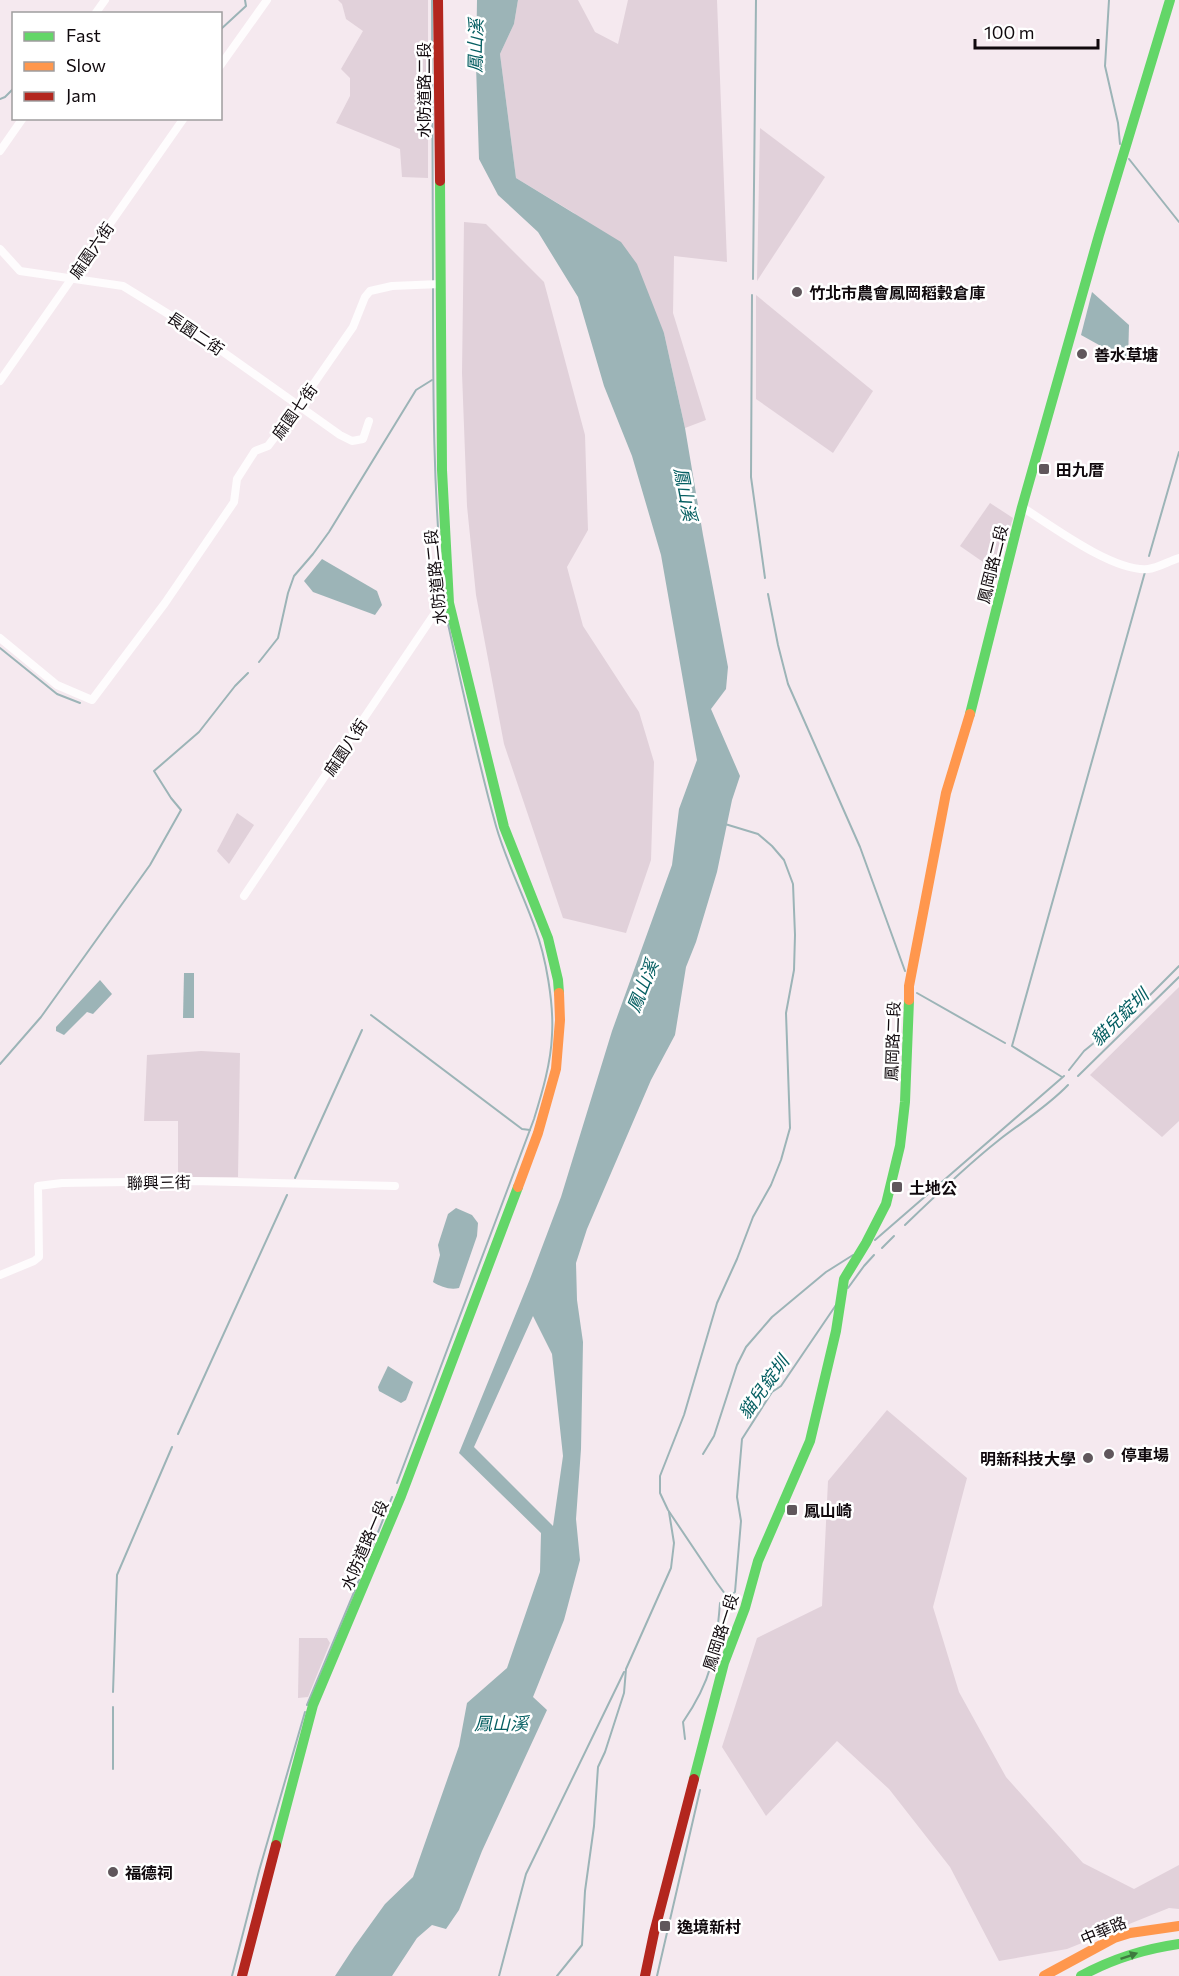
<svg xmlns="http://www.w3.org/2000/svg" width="1179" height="1976" viewBox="0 0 1179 1976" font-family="Commissioner,'Noto Sans TC',sans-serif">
	<rect width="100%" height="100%" fill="#f5e9ef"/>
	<!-- green -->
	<g fill="#e1d1da">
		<polygon points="338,0 428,0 428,178 402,177 400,149 336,123 350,96 350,78 341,69 363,31 346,19 342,4"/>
		<polygon points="518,0 578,0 595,32 618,44 628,0 717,0 727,262 674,256 673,313 706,420 685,428 664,333 574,213 516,178 500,54 514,24"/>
		<polygon points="760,128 825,177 757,281"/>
		<polygon points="464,222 486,224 544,282 585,435 588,530 567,567 583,626 639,712 654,762 651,860 626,933 563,918 504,744 476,595 467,506 462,373"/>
		<polygon points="756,295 873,391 833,453 756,399"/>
		<polygon points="990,503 1013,518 996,571 960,546"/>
		<polygon points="237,813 254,825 229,864 217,851"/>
		<polygon points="1179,987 1179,1121 1162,1137 1090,1075"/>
		<polygon points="201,1051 240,1053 238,1177 178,1177 178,1121 144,1121 147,1055"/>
		<polygon points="887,1410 967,1478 933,1607 959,1692 1006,1777 1083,1863 1134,1889 1179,1865 1179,1909 1169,1908 1067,1949 999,1961 950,1867 889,1789 837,1741 766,1816 722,1747 757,1638 822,1606 828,1481"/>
		<polygon points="299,1638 327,1638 330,1643 308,1697 298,1698"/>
	</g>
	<!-- water -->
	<g fill="#9cb4b7" fill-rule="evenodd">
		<path d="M477,0H518L514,24L500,54L516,178L621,242L637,264L664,333L685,428L703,535L728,667L726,689L711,709L740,776L732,800L717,872L696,942L686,967L675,1035L651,1080L587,1229L576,1263L577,1300L583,1342L581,1449L576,1519L580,1560L564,1620L533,1697L547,1710L482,1851L459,1910L446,1929L432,1925L417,1938L392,1976H335L354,1947L385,1904L413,1877L459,1746L467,1703L507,1668L540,1572L541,1533L459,1453L530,1279L561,1197L612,1031L672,865L679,809L697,760L661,555L632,456L604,386L578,297L538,232L498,195L479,159L476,65ZM533,1316L552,1354L563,1456L553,1526L474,1447Z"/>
		<polygon points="1092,292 1129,325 1128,361 1081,335"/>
		<polygon points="322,559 377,591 382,605 375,615 313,592 304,581"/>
		<polygon points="184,973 194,973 194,1018 183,1018"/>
		<polygon points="100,980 112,994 93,1014 87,1012 64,1035 56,1031 56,1027"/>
		<path d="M456,1208L472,1215L478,1223L477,1236L459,1288C450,1290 441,1287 433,1282L440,1255L438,1245L448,1214Z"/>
		<polygon points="388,1366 413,1382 406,1400 401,1403 379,1391 378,1387"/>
	</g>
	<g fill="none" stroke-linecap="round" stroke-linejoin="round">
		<!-- stream -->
		<g stroke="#9cb4b7" stroke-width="2">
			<polyline points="432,0 433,281"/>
			<polyline points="1109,0 1105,66 1118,123 1120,144"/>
			<polyline points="220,30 246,6 245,0"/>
			<polyline points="0,99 5,97 14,88"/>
			<polyline points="1129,159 1179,222"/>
			<polyline points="753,279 756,0"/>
			<path d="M433,286C433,391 433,497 444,601"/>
			<polyline points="752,295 751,477 765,578"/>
			<polyline points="1149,556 1179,452"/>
			<polyline points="768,594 778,645 788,684 860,847 905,971"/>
			<polyline points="0,648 57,694 80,703"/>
			<polyline points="259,662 278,638 288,593 294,576 313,554 329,532 416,390 432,380"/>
			<polyline points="725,824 758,834 772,846 784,860 793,884 795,935 794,970 786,1013 790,1128 781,1160 771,1185 753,1217 737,1259 717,1303 684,1415 660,1476 660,1493 668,1510 717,1583 728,1598 737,1603"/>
			<polyline points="917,993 1005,1043"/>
			<polyline points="371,1015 522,1129 530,1130"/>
			<polyline points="0,1064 41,1017 150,865 181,810 171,798 154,771 199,732 235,686 248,673"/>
			<polyline points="1069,1070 1084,1051 1137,1008 1179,966"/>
			<polyline points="1078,1076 1179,977"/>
			<polyline points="1062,1077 1012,1046 1145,572"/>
			<polyline points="295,1178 362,1030"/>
			<path d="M905,1225C935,1196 966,1166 999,1140C1022,1122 1047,1107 1068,1085"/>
			<polyline points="875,1240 1064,1076"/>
			<polyline points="882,1248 894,1236"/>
			<polyline points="848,1288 864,1266 874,1255"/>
			<polyline points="178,1434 287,1195"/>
			<polyline points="703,1454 714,1436 737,1365 746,1347 772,1317 826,1272 853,1255"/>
			<path d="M397,1483L534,1119C542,1093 551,1063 552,1035C554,1004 546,957 535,928C523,894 506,861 496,826C477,758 462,688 447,619"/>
			<polyline points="113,1692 117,1575 172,1447"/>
			<polyline points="307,1705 355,1590 392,1497"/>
			<path d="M685,1739L683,1722C712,1680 716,1653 720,1603L735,1592L741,1521L737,1497L742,1439L772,1392L781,1386L836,1305"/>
			<polyline points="113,1769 113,1707"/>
			<polyline points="232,1976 259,1871 305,1712"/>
			<polyline points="499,1976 526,1874 624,1672"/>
			<polyline points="557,1976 582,1945 585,1891 594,1826 598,1767 605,1752 624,1693 626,1669 671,1568 674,1543 669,1512"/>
			<polyline points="657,1976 700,1790"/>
		</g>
		<!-- street -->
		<g stroke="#fefcfd" stroke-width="8">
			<polyline points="95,14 105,0"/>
			<polyline points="220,66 267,0"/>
			<polyline points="0,151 23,118"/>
			<polyline points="0,249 20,271 123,286 178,320 340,435 352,441 363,439 369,421"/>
			<polyline points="0,381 184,118"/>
			<path d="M1022,507C1052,526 1113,572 1148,569C1158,568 1169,561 1179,558"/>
			<polyline points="0,638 57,685 92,700 165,603 234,502 237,479 255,451 268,446 299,405 353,327 365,297 370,291 392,286 440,284"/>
			<polyline points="244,896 439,607 449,603"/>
			<polyline points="0,1275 34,1261 39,1257 38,1186 62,1183 193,1181 395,1186"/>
		</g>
		<!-- fast -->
		<g stroke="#63d668" stroke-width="10">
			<polyline points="440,181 442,470 449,603 504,827 548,938 558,980 559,993"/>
			<polyline points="970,714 1022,507 1099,235 1170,0"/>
			<polyline points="694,1779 724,1663 745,1608 758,1561 810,1441 836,1331 844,1279 866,1243 886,1204 900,1146 905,1102 909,1000"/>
			<polyline points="276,1845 313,1705 401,1496 518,1187"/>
			<path d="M1081,1976C1112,1959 1144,1949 1179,1944"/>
		</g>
		<!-- slow -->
		<g stroke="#ff974d" stroke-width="10">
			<polyline points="909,1000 909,986 946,793 970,714"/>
			<polyline points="518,1187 538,1133 556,1069 560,1020 559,993"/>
			<polyline points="1044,1976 1114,1938 1130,1933 1179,1926"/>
		</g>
		<!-- jam -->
		<g stroke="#b3261e" stroke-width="10">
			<polyline points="438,0 440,181"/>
			<polyline points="242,1976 276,1845"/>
			<polyline points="645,1976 654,1933 694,1779"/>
		</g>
	</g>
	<!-- one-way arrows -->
	<defs><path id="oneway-solid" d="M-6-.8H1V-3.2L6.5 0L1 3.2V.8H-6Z" transform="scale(1.5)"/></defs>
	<use fill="#3e7a3f" href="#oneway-solid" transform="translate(1129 1956) rotate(-19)"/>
	<!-- markers -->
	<g fill="#60575c" stroke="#fff" stroke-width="2">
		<circle cx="797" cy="292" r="6"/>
		<circle cx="1082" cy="354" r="6"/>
		<rect x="1038" y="463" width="12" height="12" rx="3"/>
		<rect x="891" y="1181" width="12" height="12" rx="3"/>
		<circle cx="1109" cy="1454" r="6"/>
		<circle cx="1088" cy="1458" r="6"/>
		<rect x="786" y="1504" width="12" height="12" rx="3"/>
		<circle cx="113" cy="1872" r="6"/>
		<rect x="659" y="1920" width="12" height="12" rx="3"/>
	</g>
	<g text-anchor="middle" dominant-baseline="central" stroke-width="5" stroke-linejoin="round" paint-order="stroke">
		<!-- street labels -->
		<g font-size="16" fill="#10090d" stroke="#fff">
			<text transform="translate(423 90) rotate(-90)">水防道路二段</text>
			<text transform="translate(91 250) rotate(-55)">麻園六街</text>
			<text transform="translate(196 333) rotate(34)">長園二街</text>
			<text transform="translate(294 411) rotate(-54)">麻園七街</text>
			<text transform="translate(992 564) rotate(-76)">鳳岡路二段</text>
			<text transform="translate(435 577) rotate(-96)">水防道路二段</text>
			<text transform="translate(345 747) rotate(-56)">麻園八街</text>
			<text transform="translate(892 1041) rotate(-88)">鳳岡路二段</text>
			<text transform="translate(159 1182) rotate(-1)">聯興三街</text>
			<text transform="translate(364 1545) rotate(-67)">水防道路一段</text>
			<text transform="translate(720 1632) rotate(-72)">鳳岡路一段</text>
			<text transform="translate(1103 1930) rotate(-23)">中華路</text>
		</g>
		<!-- poi labels -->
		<g font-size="16" font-weight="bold" fill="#10090d" stroke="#fff" text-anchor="start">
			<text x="809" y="292">竹北市農會鳳岡稻穀倉庫</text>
			<text x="1094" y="354">善水草塘</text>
			<text x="1056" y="469">田九厝</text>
			<text x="909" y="1187">土地公</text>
			<text x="1121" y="1454">停車場</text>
			<text x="1076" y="1458" text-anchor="end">明新科技大學</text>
			<text x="804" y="1510">鳳山崎</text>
			<text x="125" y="1872">福德祠</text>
			<text x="677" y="1926">逸境新村</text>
		</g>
		<!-- water labels -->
		<g font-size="18" font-style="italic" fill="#065f62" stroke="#fff">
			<text transform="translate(475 46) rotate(-89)">鳳山溪</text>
			<text transform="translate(686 494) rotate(79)">鳳山溪</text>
			<text transform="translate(642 986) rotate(-68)">鳳山溪</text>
			<text transform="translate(1119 1017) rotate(-44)">貓兒錠圳</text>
			<text transform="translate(763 1387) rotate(-54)">貓兒錠圳</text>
			<text x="501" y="1723">鳳山溪</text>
		</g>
	</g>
	<!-- legend -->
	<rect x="12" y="12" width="210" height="108" fill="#ffffff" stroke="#9f9d9e" stroke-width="1.5"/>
	<rect x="24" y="32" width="30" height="9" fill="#63d668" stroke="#9f9d9e" stroke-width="1.5"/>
	<text x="66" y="42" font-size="18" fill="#10090d">Fast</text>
	<rect x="24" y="62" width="30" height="9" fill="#ff974d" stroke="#9f9d9e" stroke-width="1.5"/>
	<text x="66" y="72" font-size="18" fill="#10090d">Slow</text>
	<rect x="24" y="92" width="30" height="9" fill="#b3261e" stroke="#9f9d9e" stroke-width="1.5"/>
	<text x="66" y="102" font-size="18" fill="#10090d">Jam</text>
	<!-- scale -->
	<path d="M975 39v9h123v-9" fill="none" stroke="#10090d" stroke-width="3"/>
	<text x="984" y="39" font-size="18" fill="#10090d" stroke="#ffffff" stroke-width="4.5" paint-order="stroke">100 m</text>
</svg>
